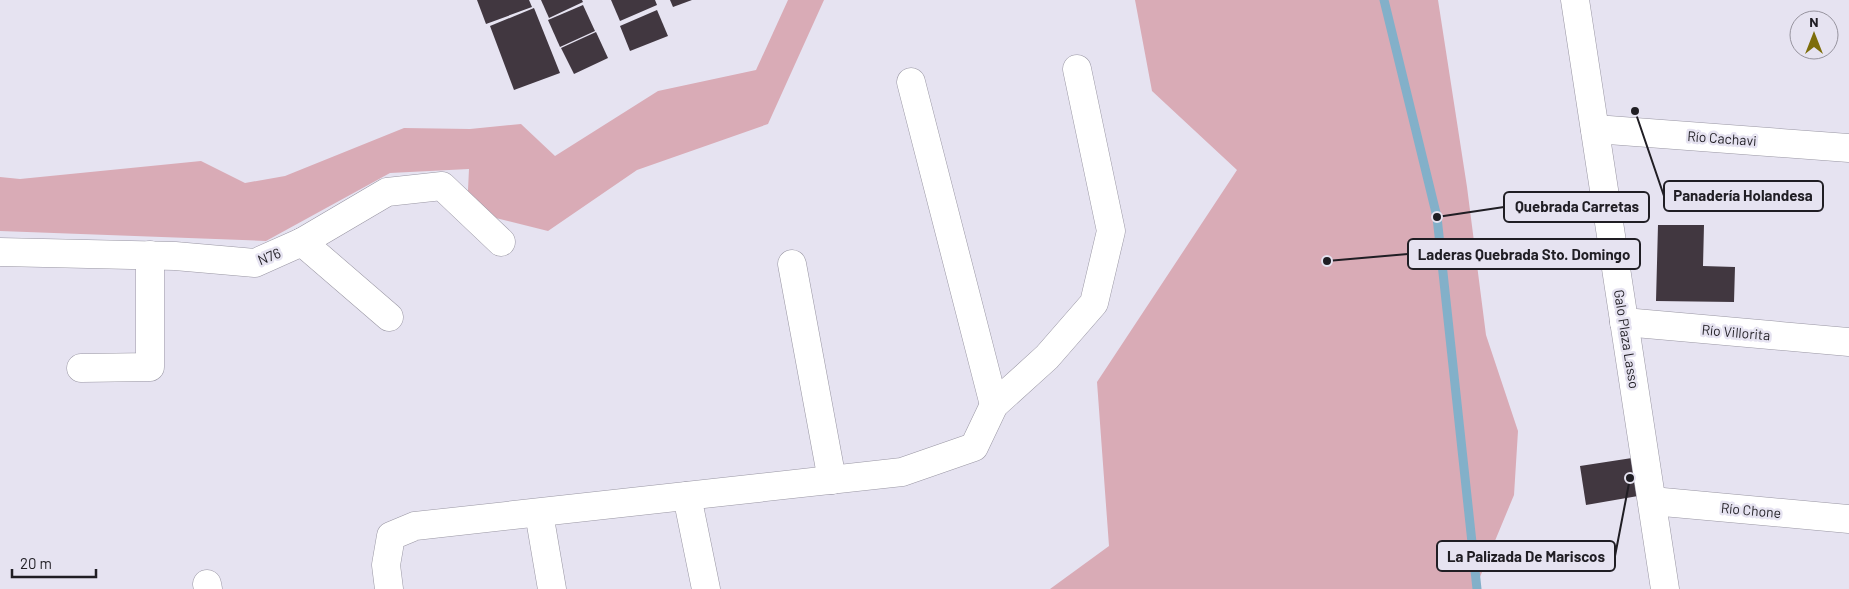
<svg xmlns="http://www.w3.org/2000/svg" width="1849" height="589" viewBox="0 0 1849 589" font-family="Barlow,sans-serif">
	<rect width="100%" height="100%" fill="#e6e3f1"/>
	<!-- green -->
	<g fill="#d9abb6">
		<polygon points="788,0 824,0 768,124 637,170 548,231 467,211 469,169 390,173 266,241 0,231 0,177 20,179 201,161 245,183 285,176 404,128 470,129 521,124 555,156 658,91 756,70"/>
		<polygon points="1135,0 1438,0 1467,187 1486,335 1518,431 1514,495 1475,589 1050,589 1109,546 1097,382 1237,170 1152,91"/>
	</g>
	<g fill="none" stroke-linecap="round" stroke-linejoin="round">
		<!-- stream -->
		<polyline stroke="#83b0c9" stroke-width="9" points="1384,0 1437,217 1477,589"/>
	</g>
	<!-- building -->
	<g fill="#413740">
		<polygon points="477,0 529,0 532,7 486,24"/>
		<polygon points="541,0 582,0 583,2 549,18"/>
		<polygon points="611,0 655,0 657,5 620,21"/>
		<polygon points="670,0 692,0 673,7"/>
		<polygon points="583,5 595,31 560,47 548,20"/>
		<polygon points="534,8 560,73 514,90 490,26"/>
		<polygon points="657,10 668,36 630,51 620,26"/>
		<polygon points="596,32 608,58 574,74 561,48"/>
		<polygon points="1658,225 1704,225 1703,266 1735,267 1734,302 1656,301"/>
		<polygon points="1632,458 1638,496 1586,505 1580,466"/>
	</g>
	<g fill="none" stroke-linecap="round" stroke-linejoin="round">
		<!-- minor casing -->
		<g stroke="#9996a3" stroke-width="29">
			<g id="minor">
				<polyline points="1575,0 1665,589"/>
				<polyline points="911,82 994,405"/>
				<polyline points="1595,129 1849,148"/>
				<polyline points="302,242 389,317"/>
				<polyline points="0,252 175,256 255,263 302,242 387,192 442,186 501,242"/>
				<polyline points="792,264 832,480"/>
				<polyline points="1624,322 1849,342"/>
				<polyline points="81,368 150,367 150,255"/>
				<polyline points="687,496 706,589"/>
				<polyline points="1652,501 1849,519"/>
				<polyline points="539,513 552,589"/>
				<polyline points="207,584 208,589"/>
				<polyline points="389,589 386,565 391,536 415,526 902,472 974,447 994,405 1047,357 1094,303 1111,231 1077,69"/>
			</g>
		</g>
		<!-- minor -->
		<use href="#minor" stroke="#fff" stroke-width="28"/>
	</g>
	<g text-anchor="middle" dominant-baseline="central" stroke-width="5" stroke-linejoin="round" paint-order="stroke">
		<!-- street labels -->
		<g font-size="14" fill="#201e24" stroke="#e6e3f1">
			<text transform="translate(1722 138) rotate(4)">Río Cachavi</text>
			<text transform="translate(269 256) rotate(-22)">N76</text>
			<text transform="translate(1736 332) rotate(5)">Río Villorita</text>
			<text transform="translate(1627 339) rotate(81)">Galo Plaza Lasso</text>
			<text transform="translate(1751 510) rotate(5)">Río Chone</text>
		</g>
	</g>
	<!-- callouts -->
	<path fill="none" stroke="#201e24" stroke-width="2" d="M1635 111L1664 196M1437 217L1504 207M1327 261L1408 254M1630 478L1615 556"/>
	<g fill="#201e24" stroke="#e6e3f1" stroke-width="2">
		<circle cx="1635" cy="111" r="5"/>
		<circle cx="1437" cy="217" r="5"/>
		<circle cx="1327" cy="261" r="5"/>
		<circle cx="1630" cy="478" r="5"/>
	</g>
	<g fill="#e6e3f1" stroke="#201e24" stroke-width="2">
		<rect x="1664" y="181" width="159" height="30" rx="5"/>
		<rect x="1504" y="192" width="145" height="30" rx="5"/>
		<rect x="1408" y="239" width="232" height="30" rx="5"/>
		<rect x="1437" y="541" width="178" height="30" rx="5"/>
	</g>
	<g font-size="15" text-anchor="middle" font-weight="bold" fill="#201e24">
		<text x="1743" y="201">Panadería Holandesa</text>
		<text x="1577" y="212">Quebrada Carretas</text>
		<text x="1524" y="260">Laderas Quebrada Sto. Domingo</text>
		<text x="1526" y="562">La Palizada De Mariscos</text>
	</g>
	<!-- north arrow -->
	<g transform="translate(1814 35)"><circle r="24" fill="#e6e3f1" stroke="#97949f"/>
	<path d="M0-4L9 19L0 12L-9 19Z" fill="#7d6d0a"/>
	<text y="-8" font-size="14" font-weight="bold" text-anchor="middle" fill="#201e24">N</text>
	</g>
	<!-- scale -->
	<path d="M12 569v8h84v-8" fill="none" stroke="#201e24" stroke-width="2.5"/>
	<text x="20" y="569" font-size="15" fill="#201e24" stroke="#e6e3f1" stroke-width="4" paint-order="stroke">20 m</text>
</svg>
